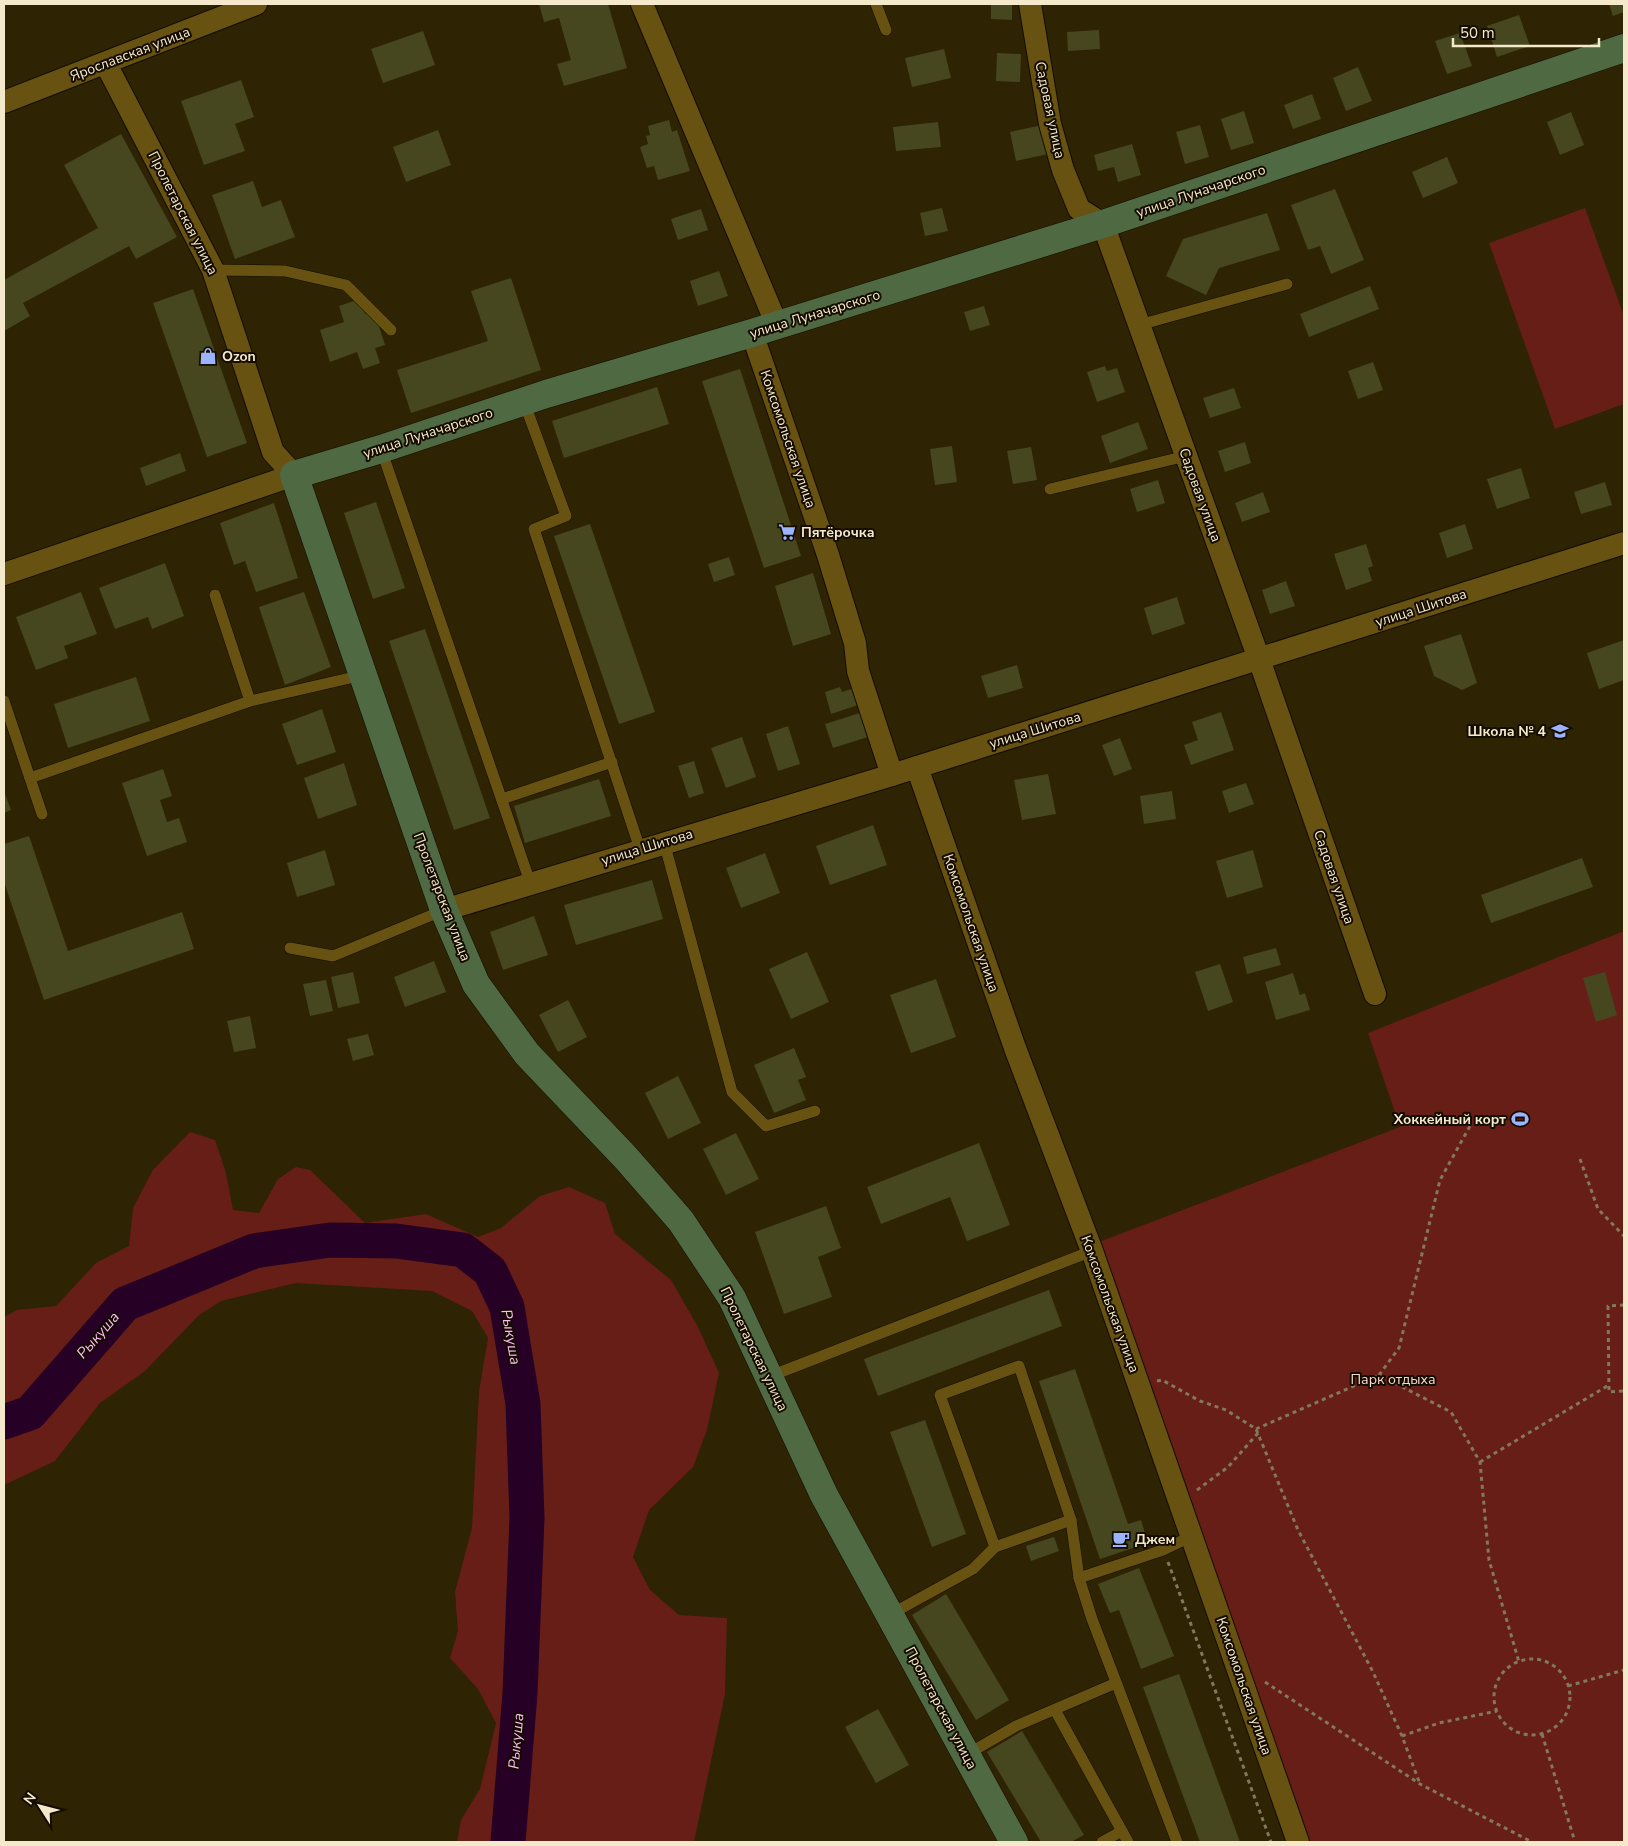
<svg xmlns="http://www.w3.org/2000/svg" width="1628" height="1846" viewBox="0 0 1628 1846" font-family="'Nunito Sans',sans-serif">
	<rect width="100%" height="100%" fill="#2e2303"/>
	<!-- green -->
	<g fill="#671e16">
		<polygon points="1585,208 1624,316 1624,404 1555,429 1489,243"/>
		<polygon points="1624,931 1624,1842 1309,1842 1099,1242 1400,1127 1368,1033"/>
		<polygon points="190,1132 215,1140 226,1173 233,1210 259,1213 278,1179 296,1167 310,1170 365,1223 426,1214 478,1237 501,1228 540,1196 569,1187 605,1203 615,1234 671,1280 697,1325 719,1373 707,1430 693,1467 649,1510 633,1557 650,1590 679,1615 727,1618 725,1694 694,1842 457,1842 461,1820 480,1789 496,1723 478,1689 450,1658 458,1631 455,1592 472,1528 479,1392 488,1338 472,1311 432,1291 296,1283 221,1301 199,1315 145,1371 100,1403 55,1461 4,1485 4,1317 17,1310 56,1306 96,1263 129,1246 133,1208 153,1170"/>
	</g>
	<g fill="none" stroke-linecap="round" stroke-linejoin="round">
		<!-- river -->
		<polyline stroke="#270025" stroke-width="35" points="4,1422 30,1413 125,1304 254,1251 330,1240 396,1241 463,1250 490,1271 507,1307 523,1404 527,1518 520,1693 508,1842"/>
	</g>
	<!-- building -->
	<g fill="#46471e">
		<polygon points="539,4 608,4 627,68 564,86 557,64 571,60 559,18 544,22"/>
		<polygon points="991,4 1012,4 1012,20 991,19"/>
		<polygon points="1609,4 1624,4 1624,12 1613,16"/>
		<polygon points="1519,15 1530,46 1497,57 1487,26"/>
		<polygon points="1099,30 1100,49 1068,51 1067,32"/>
		<polygon points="423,31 435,65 383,83 371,49"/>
		<polygon points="1460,33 1472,66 1447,74 1435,41"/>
		<polygon points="944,49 951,78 912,87 905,58"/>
		<polygon points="997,53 1021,54 1020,82 996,81"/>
		<polygon points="1358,67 1372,101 1346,111 1333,78"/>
		<polygon points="241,80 254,117 235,124 245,151 204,165 181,101"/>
		<polygon points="1312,94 1321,119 1293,129 1284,105"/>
		<polygon points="1244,111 1254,143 1231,150 1221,119"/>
		<polygon points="1571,112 1584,145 1560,155 1547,122"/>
		<polygon points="669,120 672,132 677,130 690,171 658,180 654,166 647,168 640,147 648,144 646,136 650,135 648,126"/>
		<polygon points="938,122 941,147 896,151 893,127"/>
		<polygon points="1042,125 1048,154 1016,161 1010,132"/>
		<polygon points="1200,125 1209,157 1185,164 1176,132"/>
		<polygon points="438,130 451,165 406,182 393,147"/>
		<polygon points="121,134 177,237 136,259 129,246 23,303 30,316 4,331 4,280 98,228 64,165"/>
		<polygon points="1132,144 1141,175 1118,182 1114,167 1098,171 1094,155"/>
		<polygon points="1447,157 1458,183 1423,198 1412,172"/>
		<polygon points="253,181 262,207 281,200 295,237 235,259 212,195"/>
		<polygon points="1335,189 1364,260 1331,274 1320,246 1308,250 1291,205"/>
		<polygon points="942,208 948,231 925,236 920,213"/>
		<polygon points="701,209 708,230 678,240 671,219"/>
		<polygon points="1267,213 1280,250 1219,268 1206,295 1166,276 1183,239"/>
		<polygon points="719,271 728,296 698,306 690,281"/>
		<polygon points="511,278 541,370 411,413 397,370 488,341 471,291"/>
		<polygon points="1370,286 1379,309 1309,337 1300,314"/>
		<polygon points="193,289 247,443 207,457 153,303"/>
		<polygon points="360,299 365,314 374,311 385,345 375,348 380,363 363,369 357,352 330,362 320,330 344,322 339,306"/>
		<polygon points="984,306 990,325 970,331 964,312"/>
		<polygon points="1373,362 1383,390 1358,399 1348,371"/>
		<polygon points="1105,366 1107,371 1117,368 1125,392 1097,402 1087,372"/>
		<polygon points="740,369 801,556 764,568 702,381"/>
		<polygon points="657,387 669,424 564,458 552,421"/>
		<polygon points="1234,388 1241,408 1210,418 1203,398"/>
		<polygon points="1138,422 1148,449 1110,463 1101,436"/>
		<polygon points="1245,442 1251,463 1225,472 1218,451"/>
		<polygon points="952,446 957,482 935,485 930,449"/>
		<polygon points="1031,447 1037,480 1013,484 1007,451"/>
		<polygon points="180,453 186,471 146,486 140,468"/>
		<polygon points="1521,468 1530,498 1497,509 1487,479"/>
		<polygon points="1158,480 1165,503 1137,512 1130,489"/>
		<polygon points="1605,482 1612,505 1581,514 1574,492"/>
		<polygon points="1263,492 1270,512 1242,522 1235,503"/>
		<polygon points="376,502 405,588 373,599 344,513"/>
		<polygon points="274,503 298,578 256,592 245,561 234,565 220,523"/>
		<polygon points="590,524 655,712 619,724 554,536"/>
		<polygon points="1465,524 1473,549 1447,558 1439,533"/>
		<polygon points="1366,544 1373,566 1368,568 1372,581 1346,590 1334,554"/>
		<polygon points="729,557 735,575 714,582 708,564"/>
		<polygon points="165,563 184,616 152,629 148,617 115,629 99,588"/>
		<polygon points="813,573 831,634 793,646 775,586"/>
		<polygon points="1286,581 1295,606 1270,614 1262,590"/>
		<polygon points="81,592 97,634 64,646 68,658 36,670 16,617"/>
		<polygon points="304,592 331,667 285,685 259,607"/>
		<polygon points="1177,597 1185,624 1152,635 1144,608"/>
		<polygon points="425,629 490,818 454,830 389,641"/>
		<polygon points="1461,634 1477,683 1462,690 1434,676 1424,646"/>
		<polygon points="1624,640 1624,680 1599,689 1587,653"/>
		<polygon points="1017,665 1023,688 988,698 981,676"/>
		<polygon points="136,677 150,721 68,748 54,704"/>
		<polygon points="840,687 842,692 855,688 861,704 831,714 825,692"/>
		<polygon points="322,709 336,752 297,765 282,724"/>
		<polygon points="863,712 871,736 833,748 825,724"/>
		<polygon points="1221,712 1234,750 1191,765 1184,745 1198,740 1192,722"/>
		<polygon points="788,726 800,764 778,771 766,734"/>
		<polygon points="742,737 756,777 726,788 711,748"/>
		<polygon points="1120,738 1132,769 1114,776 1102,745"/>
		<polygon points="694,761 704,793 689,798 678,766"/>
		<polygon points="344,763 357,805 318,819 304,778"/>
		<polygon points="163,769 172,796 160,800 167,822 179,818 187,842 147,856 122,783"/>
		<polygon points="1048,774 1056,814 1022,820 1014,780"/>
		<polygon points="599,779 611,816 525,843 514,806"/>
		<polygon points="1246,783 1254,804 1229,813 1222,791"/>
		<polygon points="4,791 11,810 4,813"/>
		<polygon points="1172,791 1176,819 1144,824 1140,796"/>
		<polygon points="873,825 887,865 830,885 816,846"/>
		<polygon points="29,836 68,951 182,912 194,949 44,1000 4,882 4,844"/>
		<polygon points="325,850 335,885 297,897 287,863"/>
		<polygon points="1253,850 1263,887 1227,898 1216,861"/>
		<polygon points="765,853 780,893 741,908 726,868"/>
		<polygon points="1582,858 1593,887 1491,923 1481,895"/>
		<polygon points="652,880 663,919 576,945 564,905"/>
		<polygon points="534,916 548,955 503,970 490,932"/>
		<polygon points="1276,948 1281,965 1247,974 1243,957"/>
		<polygon points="807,952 829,1002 791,1019 769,969"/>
		<polygon points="434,961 446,992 405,1007 394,977"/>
		<polygon points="1220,964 1233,1002 1208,1011 1195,972"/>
		<polygon points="353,972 360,1003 338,1008 331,977"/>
		<polygon points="1605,972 1617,1015 1596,1022 1583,978"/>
		<polygon points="1293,973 1300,995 1305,993 1310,1010 1276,1020 1265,982"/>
		<polygon points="936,979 956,1037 911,1053 890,995"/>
		<polygon points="326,980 333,1011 310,1016 303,984"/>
		<polygon points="568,1000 587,1037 558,1052 539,1015"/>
		<polygon points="250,1016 256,1048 234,1052 227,1021"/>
		<polygon points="368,1034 374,1055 353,1061 347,1039"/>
		<polygon points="794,1048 806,1077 798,1080 806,1100 774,1113 754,1065"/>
		<polygon points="678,1076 701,1123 668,1139 645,1093"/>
		<polygon points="736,1133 759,1179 726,1195 703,1149"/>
		<polygon points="979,1143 1010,1225 967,1241 950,1197 881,1224 867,1187"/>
		<polygon points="826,1206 841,1248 818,1257 832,1297 784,1314 755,1232"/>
		<polygon points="1049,1290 1062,1326 878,1396 864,1359"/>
		<polygon points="1075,1369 1128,1524 1141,1520 1148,1543 1100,1559 1039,1381"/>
		<polygon points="925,1420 966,1534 932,1547 890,1432"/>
		<polygon points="1054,1537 1059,1551 1031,1561 1026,1546"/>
		<polygon points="1139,1568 1174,1656 1141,1669 1119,1610 1110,1613 1098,1584"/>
		<polygon points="946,1594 1009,1700 976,1720 912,1615"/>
		<polygon points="1179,1674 1240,1842 1200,1842 1143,1687"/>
		<polygon points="878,1709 909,1765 876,1783 845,1727"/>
		<polygon points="1022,1731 1084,1835 1071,1842 1041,1842 987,1752"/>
	</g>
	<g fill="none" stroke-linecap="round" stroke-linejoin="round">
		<!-- lane casing -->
		<g stroke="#130d00" stroke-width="12">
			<g id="lane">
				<polyline points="876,4 886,30"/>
				<polyline points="213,270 285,271 346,285 391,330"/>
				<polyline points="1139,325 1287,284"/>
				<polyline points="524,402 566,516 534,529 640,849"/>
				<polyline points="381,449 530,882"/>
				<polyline points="1050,489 1186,456"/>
				<polyline points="4,701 42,814"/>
				<polyline points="250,701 363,675"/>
				<polyline points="30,778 250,701 215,595"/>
				<polyline points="502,799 612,762"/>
				<polyline points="664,842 732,1092 766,1126 815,1111"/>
				<polyline points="290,948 333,956 444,910"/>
				<polyline points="768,1377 1092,1251"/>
				<polyline points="995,1547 940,1395 1019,1366 1071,1520 1079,1578 1092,1619 1177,1842"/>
				<polyline points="1079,1578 1163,1550 1192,1536"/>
				<polyline points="891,1614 973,1569 995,1547 1071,1520"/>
				<polyline points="1055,1710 1128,1842"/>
				<polyline points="966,1755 1016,1726 1116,1683"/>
				<polyline points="1102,1842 1122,1831"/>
			</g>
		</g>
		<!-- street casing -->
		<g stroke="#130d00" stroke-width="24">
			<g id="street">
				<polyline points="642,4 777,325"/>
				<polyline points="1030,4 1050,124 1063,170 1079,209 1103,224 1259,659 1375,994"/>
				<polyline points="4,102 256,4"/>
				<polyline points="752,333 828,555 855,643 858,671 892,775"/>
				<polyline points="4,574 294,475 273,452 213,270 106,64"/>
				<polyline points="917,767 1015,1048 1092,1251 1298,1842"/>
				<polyline points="444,910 892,775 1624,543"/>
			</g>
		</g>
		<!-- secondary casing -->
		<g stroke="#130d00" stroke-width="29">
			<polyline id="secondary" points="1014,1842 824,1495 732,1298 681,1221 626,1158 527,1054 476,984 444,910 294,475 381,449 546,394 752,333 1103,224 1624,48"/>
		</g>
		<!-- path -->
		<g stroke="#837858" stroke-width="3" stroke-dasharray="4 4" stroke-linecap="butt">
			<polyline points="1580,1159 1598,1209 1624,1236"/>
			<polyline points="1624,1305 1608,1306 1609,1392 1624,1391"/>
			<polyline points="1379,1375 1399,1348 1440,1180 1470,1126"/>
			<polyline points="1157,1381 1162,1380 1200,1401 1226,1410 1256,1429 1298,1530 1373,1672 1402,1736 1420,1784"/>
			<polyline points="1256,1429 1379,1375 1451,1412 1480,1462 1489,1560 1519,1662"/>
			<polyline points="1480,1462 1609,1385"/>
			<polyline points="1197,1490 1228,1467 1258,1433"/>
			<polyline points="1168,1562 1271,1842"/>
			<circle cx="1532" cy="1697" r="38"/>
			<polyline points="1265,1682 1420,1784 1532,1842"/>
			<polyline points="1568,1686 1624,1670"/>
			<polyline points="1542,1734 1575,1842"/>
			<polyline points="1402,1736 1439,1723 1497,1711"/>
		</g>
		<!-- lane -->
		<use href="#lane" stroke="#675211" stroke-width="11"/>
		<!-- street -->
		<use href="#street" stroke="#675211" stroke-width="22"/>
		<!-- secondary -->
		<use href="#secondary" stroke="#4f6a42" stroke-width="28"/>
	</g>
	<!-- icons -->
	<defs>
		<g id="shop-bare" transform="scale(1.35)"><path d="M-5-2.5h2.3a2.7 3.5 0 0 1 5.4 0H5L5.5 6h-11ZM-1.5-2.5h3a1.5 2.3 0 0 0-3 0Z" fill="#9cb4fd" stroke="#150c00" stroke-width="2.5" paint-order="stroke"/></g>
		<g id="supermarket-bare" transform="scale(1.35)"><path d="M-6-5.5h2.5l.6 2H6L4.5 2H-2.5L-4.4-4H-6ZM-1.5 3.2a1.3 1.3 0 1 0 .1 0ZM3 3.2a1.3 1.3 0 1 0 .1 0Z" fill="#9cb4fd" stroke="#150c00" stroke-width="2.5" paint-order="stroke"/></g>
		<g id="school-bare" transform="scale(1.35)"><path d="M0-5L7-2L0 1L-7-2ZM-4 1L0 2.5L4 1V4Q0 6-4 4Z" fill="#9cb4fd" stroke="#150c00" stroke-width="2.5" paint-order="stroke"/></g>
		<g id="stadium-bare" transform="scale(1.35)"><path d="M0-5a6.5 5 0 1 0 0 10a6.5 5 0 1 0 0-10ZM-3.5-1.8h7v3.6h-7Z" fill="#9cb4fd" stroke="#150c00" stroke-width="2.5" paint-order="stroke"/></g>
		<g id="cafe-bare" transform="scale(1.35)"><path d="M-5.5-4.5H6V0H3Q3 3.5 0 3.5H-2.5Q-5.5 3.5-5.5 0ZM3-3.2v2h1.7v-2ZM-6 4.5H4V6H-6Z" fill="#9cb4fd" stroke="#150c00" stroke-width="2.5" paint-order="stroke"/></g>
	</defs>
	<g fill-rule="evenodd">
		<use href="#shop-bare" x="208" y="356"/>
		<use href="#supermarket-bare" x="787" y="532"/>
		<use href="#school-bare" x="1560" y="731"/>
		<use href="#stadium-bare" x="1520" y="1119"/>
		<use href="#cafe-bare" x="1121" y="1539"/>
	</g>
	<g text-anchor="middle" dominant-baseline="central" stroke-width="4" stroke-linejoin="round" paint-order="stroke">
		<!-- street labels -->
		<g font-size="14" fill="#f4e9ca" stroke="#150c00">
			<text transform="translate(130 54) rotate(-21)">Ярославская улица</text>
			<text transform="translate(1050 110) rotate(78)">Садовая улица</text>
			<text transform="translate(1201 191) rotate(-19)">улица Луначарского</text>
			<text transform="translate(183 213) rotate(63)">Пролетарская улица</text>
			<text transform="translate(815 314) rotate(-17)">улица Луначарского</text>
			<text transform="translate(428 433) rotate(-18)">улица Луначарского</text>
			<text transform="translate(788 439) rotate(71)">Комсомольская улица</text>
			<text transform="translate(1200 495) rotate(70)">Садовая улица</text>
			<text transform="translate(1421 608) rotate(-18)">улица Шитова</text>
			<text transform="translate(1035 730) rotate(-17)">улица Шитова</text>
			<text transform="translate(647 847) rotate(-17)">улица Шитова</text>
			<text transform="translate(1334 877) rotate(71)">Садовая улица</text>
			<text transform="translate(442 897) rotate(69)">Пролетарская улица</text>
			<text transform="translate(971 923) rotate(71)">Комсомольская улица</text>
			<text transform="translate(1110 1304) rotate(70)">Комсомольская улица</text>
			<text transform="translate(754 1349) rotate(64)">Пролетарская улица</text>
			<text transform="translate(1244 1686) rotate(71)">Комсомольская улица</text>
			<text transform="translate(941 1708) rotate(62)">Пролетарская улица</text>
		</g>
		<!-- poi labels -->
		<g font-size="14" font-weight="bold" fill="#f4e9ca" stroke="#150c00" text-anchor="start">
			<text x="222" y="356">Ozon</text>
			<text x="801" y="532">Пятёрочка</text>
			<text x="1546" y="731" text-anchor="end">Школа № 4</text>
			<text x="1506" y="1119" text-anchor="end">Хоккейный корт</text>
			<text x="1135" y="1539">Джем</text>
		</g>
		<!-- park labels -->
		<g font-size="14" fill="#f6d7d1" stroke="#150c00">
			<text x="1393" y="1379">Парк отдыха</text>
		</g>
		<!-- water labels -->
		<g font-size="15" font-style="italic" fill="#fdbaf6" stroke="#150c00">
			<text transform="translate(98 1335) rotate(-49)">Рыкуша</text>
			<text transform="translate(511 1337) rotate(80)">Рыкуша</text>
			<text transform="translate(516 1741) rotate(-85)">Рыкуша</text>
		</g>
	</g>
	<!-- border -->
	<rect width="1628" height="1846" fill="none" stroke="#f4e9ca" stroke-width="10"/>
	<!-- north arrow -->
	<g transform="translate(40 1806) rotate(306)" stroke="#150c00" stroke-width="4" paint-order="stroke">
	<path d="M0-4L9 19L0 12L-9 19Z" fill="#f4e9ca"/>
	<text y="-8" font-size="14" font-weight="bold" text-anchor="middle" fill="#f4e9ca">N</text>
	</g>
	<!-- scale -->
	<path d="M1453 38v8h146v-8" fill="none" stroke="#f4e9ca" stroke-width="2.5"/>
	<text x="1460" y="38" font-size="15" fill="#f4e9ca" stroke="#150c00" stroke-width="4" paint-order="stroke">50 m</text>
</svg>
